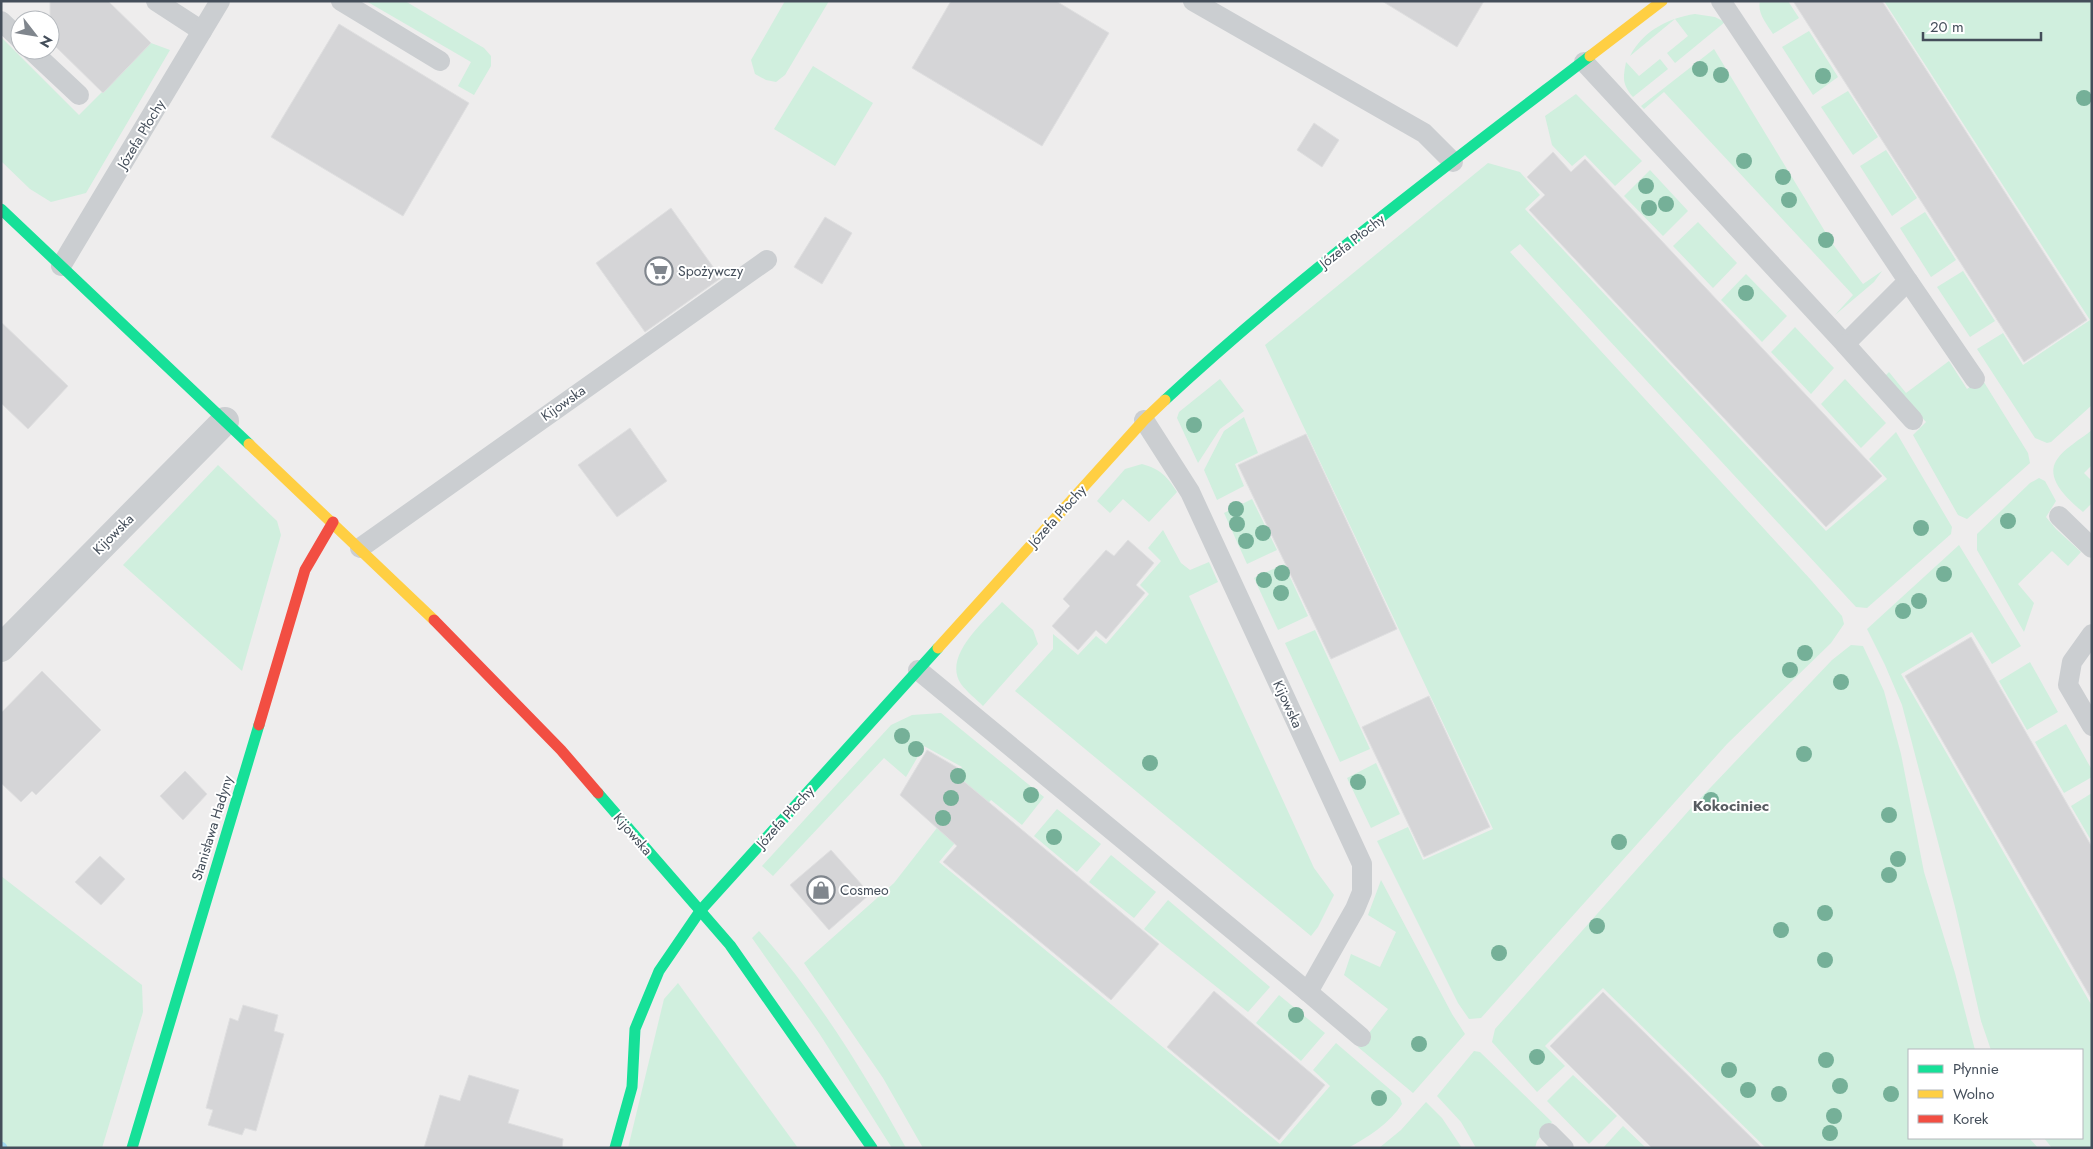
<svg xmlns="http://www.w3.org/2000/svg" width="2093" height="1149" viewBox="0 0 2093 1149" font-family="Jost,sans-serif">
	<rect width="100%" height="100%" fill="#eeeded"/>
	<!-- green -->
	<g fill="#d0efde">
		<polygon points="366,1 405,1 484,48 491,56 491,66 474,95 458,86 471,62"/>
		<polygon points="785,1 829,1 785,75 776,82 766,80 755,74 751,60"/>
		<path d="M1760,1H1788L1799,18L1773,34C1767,24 1757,14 1760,1Z"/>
		<polygon points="1884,1 2092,1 2092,405 2051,442 2047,443 2035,438 1977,349 2003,333 2023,365 2090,320"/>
		<path d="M1695,14L1715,17L1725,22L1675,63L1667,53L1688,36L1675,19L1630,56C1643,31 1668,18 1695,14Z"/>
		<polygon points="1809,31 1838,77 1813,95 1782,47"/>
		<polygon points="1,37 79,115 151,43 170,50 86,193 51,202 30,189 1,161"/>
		<polygon points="1714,49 1832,243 1863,284 1882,271 1874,282 1835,315 1853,295 1664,92 1644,109 1641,106"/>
		<path d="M1660,59L1668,69L1633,97C1622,84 1623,78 1626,62L1639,76Z"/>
		<polygon points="813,66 873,103 835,166 774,129"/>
		<polygon points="1848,91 1878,137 1853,155 1821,107"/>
		<polygon points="1576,94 1642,161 1615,186 1585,155 1572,166 1552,145 1545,116"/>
		<polygon points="1886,150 1917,198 1892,216 1860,166"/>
		<polygon points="1488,163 1520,172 1540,195 1525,209 1826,531 1887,479 1869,459 1896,432 1952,527 1951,534 1867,608 1856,607 1520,244 1510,252 1811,580 1842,616 1844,624 1831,643 1727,744 1481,1018 1469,1019 1458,1003 1377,841 1408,827 1423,860 1493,829 1265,345"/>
		<polygon points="1650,170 1688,211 1663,236 1624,196"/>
		<polygon points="1925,212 1956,260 1931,277 1900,228"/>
		<polygon points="1698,222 1737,263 1713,288 1673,246"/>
		<polygon points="1963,271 1995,321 1970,337 1937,287"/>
		<polygon points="1746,274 1787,316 1762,342 1721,300"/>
		<polygon points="1795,327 1834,368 1811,394 1771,352"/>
		<polygon points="1949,361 1967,389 1982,379 2028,453 2030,463 1967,519 1958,515 1913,435 1926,422 1884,377 1889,372 1906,393"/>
		<polygon points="1220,379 1244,411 1220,429 1198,463 1177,418 1179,412"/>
		<polygon points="1845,379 1886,423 1861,448 1821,404"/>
		<polygon points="1244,417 1258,453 1235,464 1244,486 1217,500 1204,470 1224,431"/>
		<path d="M2092,430V465L2084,473L2092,481V503L2083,512C2070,501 2045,480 2056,461C2063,449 2081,439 2092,430Z"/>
		<path d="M1142,464C1160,469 1167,476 1177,492L1149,522L1123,499L1110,513L1097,501L1125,469Z"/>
		<polygon points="218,465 277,521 281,535 242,671 123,565"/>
		<polygon points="2039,478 2045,481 2056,501 2046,517 2056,529 2081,552 2068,566 2052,551 2018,584 2034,603 2024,632 1977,550 1977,534 2030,483"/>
		<polygon points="1252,499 1277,550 1247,564 1224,513"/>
		<polygon points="1163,530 1181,563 1190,570 1209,562 1218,582 1189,596 1314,868 1334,895 1318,927 1311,936 1015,691 1053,649 1053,634 1078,655 1096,636 1106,644 1149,594 1140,585 1161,561 1148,548"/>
		<polygon points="1959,545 2021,646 1992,664 1972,632 1901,674 2092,1006 2092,1148 2052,1148 2044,1138 2082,1138 2082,1050 1991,1050 1981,1021 1955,907 1902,705 1885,665 1867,629"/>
		<polygon points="1284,564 1308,616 1278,630 1254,578"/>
		<path d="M1002,602L1033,630L1038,644L983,706C976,699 967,692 961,684C942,656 985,621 1002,602Z"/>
		<polygon points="1315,630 1370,749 1340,762 1285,643"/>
		<polygon points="1851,645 1863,646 1884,691 1901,754 1924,872 1955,973 1975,1050 1909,1050 1909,1138 2029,1138 2038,1148 1766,1148 1603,988 1545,1046 1565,1066 1537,1092 1492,1042 1495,1029 1692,807 1832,660"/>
		<polygon points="2030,662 2058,712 2027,730 1999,681"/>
		<path d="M941,713L1044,797L1022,825L991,800L939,862L1280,1144L1330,1086L1313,1070L1336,1043L1400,1098L1402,1104C1390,1123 1367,1138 1348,1148H923L883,1078L804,963L894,883L947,815L938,806L962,767L924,746L906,777L884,758L773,876L762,866L891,725L912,715Z"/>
		<polygon points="2066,724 2092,770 2092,777 2064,793 2035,742"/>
		<polygon points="1376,763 1400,814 1371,828 1347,778"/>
		<polygon points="2092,793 2092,842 2071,806"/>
		<polygon points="1057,809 1101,844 1077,872 1034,836"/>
		<polygon points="1111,855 1156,892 1134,918 1089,882"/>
		<polygon points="1,876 142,985 143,1012 102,1148 1,1148"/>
		<polygon points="1381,880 1452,1014 1465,1034 1413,1093 1358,1047 1388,1009 1344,975 1351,954 1380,967 1396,932 1368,915"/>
		<polygon points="1168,900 1270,987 1248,1012 1144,929"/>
		<path d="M759,931C817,995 864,1072 906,1148H892L819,1033L752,938Z"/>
		<polygon points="678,983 798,1148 628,1148 664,999"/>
		<polygon points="1279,995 1325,1033 1301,1061 1256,1023"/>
		<polygon points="1474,1051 1480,1052 1552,1122 1537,1141 1535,1148 1476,1148 1461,1122 1437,1096"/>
		<polygon points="1573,1075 1617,1116 1589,1144 1547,1101"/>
		<polygon points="1426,1102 1442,1118 1462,1148 1379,1148 1401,1130"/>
		<polygon points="1623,1126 1646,1148 1603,1148"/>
	</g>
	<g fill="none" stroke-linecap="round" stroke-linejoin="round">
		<!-- stream -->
		<polyline stroke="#a2d8ef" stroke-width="11" points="1,1147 2,1148"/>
	</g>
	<!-- building -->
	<g fill="#d5d5d7" stroke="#dfdfe0">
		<polygon points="50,1 108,1 151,43 103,93 50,41"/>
		<polygon points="951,1 1056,1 1109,33 1042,146 912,68"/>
		<polygon points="1382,1 1484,1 1457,47"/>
		<polygon points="1793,1 1882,1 2087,320 2024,362"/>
		<polygon points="339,24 469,103 403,216 271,137"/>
		<polygon points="1314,123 1339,140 1322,167 1297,150"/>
		<polygon points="1553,152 1571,172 1585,159 1882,476 1826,527 1529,210 1545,195 1527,177"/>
		<polygon points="671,208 721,278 645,332 596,263"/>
		<polygon points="825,217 852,233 822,284 794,267"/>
		<polygon points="1,322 68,386 28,429 1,403"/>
		<polygon points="630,428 667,481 617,517 578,465"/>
		<polygon points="1306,434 1397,629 1331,659 1238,465"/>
		<polygon points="1128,540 1154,563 1136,585 1145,593 1106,639 1096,630 1078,650 1052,626 1070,606 1063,599 1106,550 1114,556"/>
		<polygon points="1971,637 2092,847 2092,1000 1905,676"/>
		<polygon points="42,671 101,730 36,795 32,791 21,802 1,783 1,713"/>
		<polygon points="1429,696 1490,827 1424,857 1362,727"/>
		<polygon points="927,750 958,768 955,774 1159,944 1111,1000 943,862 957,846 900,795"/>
		<polygon points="185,771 207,794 183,820 160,796"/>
		<polygon points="831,850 870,894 829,930 790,885"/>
		<polygon points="100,856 125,879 101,905 75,882"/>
		<polygon points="1214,991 1325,1085 1279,1140 1167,1047"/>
		<polygon points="1603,992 1706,1093 1762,1148 1652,1148 1550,1046"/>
		<polygon points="243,1005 278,1015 274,1031 284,1034 256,1131 245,1128 242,1135 208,1125 213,1110 206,1108 230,1018 238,1021"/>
		<polygon points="469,1075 519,1090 508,1123 563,1139 562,1148 424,1148 440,1095 460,1101"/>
	</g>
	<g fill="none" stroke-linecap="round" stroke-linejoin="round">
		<!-- lane -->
		<g stroke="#cbced1" stroke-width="20">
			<polyline points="156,1 202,31"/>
			<polyline points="341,1 440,61"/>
			<polyline points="1193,1 1424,133 1453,162"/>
			<polyline points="1,21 20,39"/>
			<polyline points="31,50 79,95"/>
			<polyline points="1584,62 1845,344 1908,281 1721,1"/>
			<polyline points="61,266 220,1"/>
			<polyline points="1908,281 1975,379"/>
			<polyline points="1845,344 1913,420"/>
			<polyline points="2059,516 2092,548"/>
			<polyline points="360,548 767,260"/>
			<polyline points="2092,634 2072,662 2068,685 2092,726"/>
			<polyline points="918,670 1308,992 1355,909 1362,892 1362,864 1190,492 1144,420"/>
			<polyline points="1308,992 1361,1037"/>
			<polyline points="1549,1133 1564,1148"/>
		</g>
		<!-- street -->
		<polyline stroke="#cbced1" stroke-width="28" points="1,648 225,421"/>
		<!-- fast -->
		<g stroke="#16e098" stroke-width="11">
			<polyline points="1,209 249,444"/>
			<path d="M1165,400C1299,276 1445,167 1590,56"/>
			<polyline points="598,793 730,945 872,1148"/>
			<polyline points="132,1148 259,725"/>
			<polyline points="615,1148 632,1087 635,1029 659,971 700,911 938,648"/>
		</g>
		<!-- slow -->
		<g stroke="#ffcf43" stroke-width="11">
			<polyline points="1590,56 1662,1"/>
			<polyline points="249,444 434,620"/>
			<polyline points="938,648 1144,420 1165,400"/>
		</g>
		<!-- jam -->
		<g stroke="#f24e42" stroke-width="11">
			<polyline points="434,620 561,750 598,793"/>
			<polyline points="259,725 305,570 333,522"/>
		</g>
	</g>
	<!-- trees -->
	<g fill="#75b098">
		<circle cx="1700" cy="69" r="8"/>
		<circle cx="1721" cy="75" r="8"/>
		<circle cx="1823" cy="76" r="8"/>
		<circle cx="2084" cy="98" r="8"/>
		<circle cx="1744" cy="161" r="8"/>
		<circle cx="1783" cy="177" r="8"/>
		<circle cx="1646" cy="186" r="8"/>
		<circle cx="1789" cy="200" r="8"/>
		<circle cx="1666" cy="204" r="8"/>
		<circle cx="1649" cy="208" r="8"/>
		<circle cx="1826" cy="240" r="8"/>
		<circle cx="1746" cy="293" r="8"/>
		<circle cx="1194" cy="425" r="8"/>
		<circle cx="1236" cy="509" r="8"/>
		<circle cx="2008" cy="521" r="8"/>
		<circle cx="1237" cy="524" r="8"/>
		<circle cx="1921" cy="528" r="8"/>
		<circle cx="1263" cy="533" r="8"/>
		<circle cx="1246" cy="541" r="8"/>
		<circle cx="1282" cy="573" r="8"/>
		<circle cx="1944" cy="574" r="8"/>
		<circle cx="1264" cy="580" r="8"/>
		<circle cx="1281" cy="593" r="8"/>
		<circle cx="1919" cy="601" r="8"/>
		<circle cx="1903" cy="611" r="8"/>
		<circle cx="1805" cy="653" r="8"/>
		<circle cx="1790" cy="670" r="8"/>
		<circle cx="1841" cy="682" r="8"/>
		<circle cx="902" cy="736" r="8"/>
		<circle cx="916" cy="749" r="8"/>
		<circle cx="1804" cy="754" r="8"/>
		<circle cx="1150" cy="763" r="8"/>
		<circle cx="958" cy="776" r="8"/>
		<circle cx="1358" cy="782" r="8"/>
		<circle cx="1031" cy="795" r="8"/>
		<circle cx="951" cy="798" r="8"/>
		<circle cx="1711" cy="800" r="8"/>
		<circle cx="1889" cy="815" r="8"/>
		<circle cx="943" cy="818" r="8"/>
		<circle cx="1054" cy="837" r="8"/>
		<circle cx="1619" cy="842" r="8"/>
		<circle cx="1898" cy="859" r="8"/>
		<circle cx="1889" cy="875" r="8"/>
		<circle cx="1825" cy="913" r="8"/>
		<circle cx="1597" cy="926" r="8"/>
		<circle cx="1781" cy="930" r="8"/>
		<circle cx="1499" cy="953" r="8"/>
		<circle cx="1825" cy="960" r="8"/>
		<circle cx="1296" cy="1015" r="8"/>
		<circle cx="1419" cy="1044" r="8"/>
		<circle cx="1537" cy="1057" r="8"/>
		<circle cx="1826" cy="1060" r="8"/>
		<circle cx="1729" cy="1070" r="8"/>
		<circle cx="1840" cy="1086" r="8"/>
		<circle cx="1748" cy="1090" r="8"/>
		<circle cx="1779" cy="1094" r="8"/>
		<circle cx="1891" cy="1094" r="8"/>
		<circle cx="1379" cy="1098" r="8"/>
		<circle cx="1834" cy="1116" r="8"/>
		<circle cx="1830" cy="1133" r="8"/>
	</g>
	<!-- icons -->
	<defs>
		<g id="supermarket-ring" transform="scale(1.4375)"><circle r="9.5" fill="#fff" stroke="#80868d" stroke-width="1.5"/><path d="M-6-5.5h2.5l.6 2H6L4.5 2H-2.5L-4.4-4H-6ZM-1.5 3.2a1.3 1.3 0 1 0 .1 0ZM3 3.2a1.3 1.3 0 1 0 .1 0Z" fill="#80868d"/></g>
		<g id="shop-ring" transform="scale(1.4375)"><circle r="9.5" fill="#fff" stroke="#80868d" stroke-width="1.5"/><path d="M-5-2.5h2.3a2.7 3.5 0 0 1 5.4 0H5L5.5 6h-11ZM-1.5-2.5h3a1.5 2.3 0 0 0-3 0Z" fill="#80868d"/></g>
	</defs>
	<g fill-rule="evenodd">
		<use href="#supermarket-ring" x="659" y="271"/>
		<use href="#shop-ring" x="821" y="890"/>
	</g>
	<g text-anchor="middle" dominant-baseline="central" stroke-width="4" stroke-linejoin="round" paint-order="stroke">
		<!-- street labels -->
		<g font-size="14" fill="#444e5a" stroke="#fff">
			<text transform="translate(141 134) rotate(-59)">Józefa Płochy</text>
			<text transform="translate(1352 241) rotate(-38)">Józefa Płochy</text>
			<text transform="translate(563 403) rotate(-35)">Kijowska</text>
			<text transform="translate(1057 516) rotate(-48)">Józefa Płochy</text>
			<text transform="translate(113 534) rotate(-45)">Kijowska</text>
			<text transform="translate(1288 704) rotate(65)">Kijowska</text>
			<text transform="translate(785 817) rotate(-48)">Józefa Płochy</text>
			<text transform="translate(212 828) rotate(-73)">Stanisława Hadyny</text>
			<text transform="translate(633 834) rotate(49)">Kijowska</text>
		</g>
		<!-- poi labels -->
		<g font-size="14" fill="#444e5a" stroke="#fff" text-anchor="start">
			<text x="678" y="271">Spożywczy</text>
			<text x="840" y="890">Cosmeo</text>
		</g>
		<!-- neighbourhood labels -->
		<g font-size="15" font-weight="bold" fill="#585c61" stroke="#fff">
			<text x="1731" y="806">Kokociniec</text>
		</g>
	</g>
	<!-- border -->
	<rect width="2093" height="1149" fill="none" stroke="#444e5a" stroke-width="5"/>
	<!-- legend -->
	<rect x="1908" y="1049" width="175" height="90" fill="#ffffff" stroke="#b4b8bd"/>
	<rect x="1918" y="1065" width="25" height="8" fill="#16e098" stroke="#b4b8bd"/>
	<text x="1953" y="1074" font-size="15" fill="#444e5a">Płynnie</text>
	<rect x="1918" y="1090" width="25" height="8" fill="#ffcf43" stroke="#b4b8bd"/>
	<text x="1953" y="1099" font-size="15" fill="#444e5a">Wolno</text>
	<rect x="1918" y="1115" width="25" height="8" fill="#f24e42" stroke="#b4b8bd"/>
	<text x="1953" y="1124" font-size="15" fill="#444e5a">Korek</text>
	<!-- north arrow -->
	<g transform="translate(35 35) rotate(121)"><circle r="24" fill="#ffffff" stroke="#b4b8bd"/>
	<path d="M0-4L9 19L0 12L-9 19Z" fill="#80868d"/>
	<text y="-8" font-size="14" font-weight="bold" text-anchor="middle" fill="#444e5a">N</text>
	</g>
	<!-- scale -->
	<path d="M1923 32v8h118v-8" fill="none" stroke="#444e5a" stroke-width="2.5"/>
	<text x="1930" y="32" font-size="15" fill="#444e5a" stroke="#ffffff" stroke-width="4" paint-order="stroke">20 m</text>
</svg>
